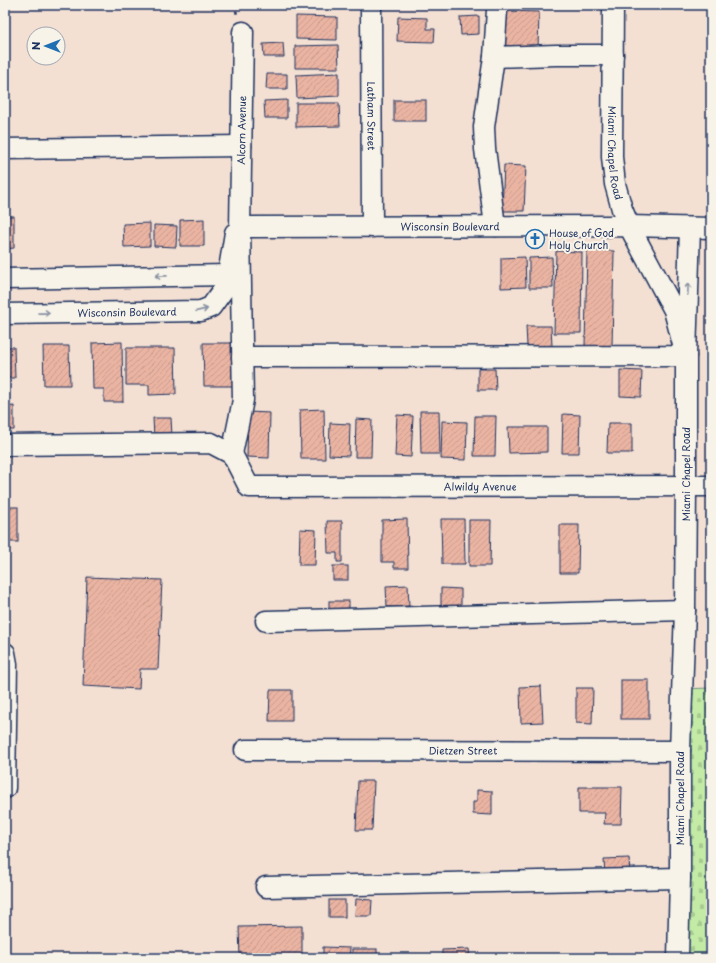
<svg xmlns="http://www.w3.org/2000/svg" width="716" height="963" viewBox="0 0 716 963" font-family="'Playpen Sans',sans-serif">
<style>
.cemetery{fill:url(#cemetery-stones);stroke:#6f8d82}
.building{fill:url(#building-hatch);stroke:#1b2f5e}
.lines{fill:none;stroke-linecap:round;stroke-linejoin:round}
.minor-casing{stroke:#1b2f5e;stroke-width:23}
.path{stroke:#1b2f5e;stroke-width:2.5;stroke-dasharray:3 3;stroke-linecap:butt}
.minor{stroke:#f7f3e8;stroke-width:20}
.oneway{stroke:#8991a3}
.labels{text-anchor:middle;stroke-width:4;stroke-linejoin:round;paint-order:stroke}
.street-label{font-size:10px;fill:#1b2f5e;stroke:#f7f3e8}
.poi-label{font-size:10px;fill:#1b2f5e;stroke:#f7f3e8;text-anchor:start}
</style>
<defs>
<pattern id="cemetery-stones" width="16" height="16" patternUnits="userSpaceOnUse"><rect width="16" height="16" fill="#c3eba6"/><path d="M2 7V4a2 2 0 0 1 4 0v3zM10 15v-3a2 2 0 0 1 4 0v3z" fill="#a7ca91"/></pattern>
<pattern id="building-hatch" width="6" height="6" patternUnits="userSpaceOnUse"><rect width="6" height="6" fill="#ebb4a2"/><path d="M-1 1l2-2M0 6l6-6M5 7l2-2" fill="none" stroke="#c99b8e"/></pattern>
</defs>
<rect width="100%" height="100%" fill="#f3e0d3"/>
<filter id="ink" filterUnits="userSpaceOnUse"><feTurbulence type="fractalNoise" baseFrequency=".025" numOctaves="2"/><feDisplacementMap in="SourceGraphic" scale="8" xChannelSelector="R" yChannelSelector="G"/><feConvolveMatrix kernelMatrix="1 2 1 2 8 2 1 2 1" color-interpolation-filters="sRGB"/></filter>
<g filter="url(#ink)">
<path class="cemetery" d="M711,688V958H678L682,689Z"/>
<g class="building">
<path d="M504,11L539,12L538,49H503Z"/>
<path d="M296,16L337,17V40L296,39Z"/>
<path d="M479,16V34L461,35L460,17Z"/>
<path d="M398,17L427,18V29H435L434,42L397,41Z"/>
<path d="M283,43L284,57H264L263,44Z"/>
<path d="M338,45L339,68H295V46Z"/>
<path d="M339,73V96L297,98L296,75Z"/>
<path d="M267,74H287V89H266Z"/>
<path d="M287,100V118H265L264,101Z"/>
<rect x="394" y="100" width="32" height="21"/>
<path d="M296,103H339L340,126L296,127Z"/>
<path d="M504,165L526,166L524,211H502Z"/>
<path d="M5,216H14V248L5,249Z"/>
<path d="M204,219V246H180V220Z"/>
<path d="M150,223V246L124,247L123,224Z"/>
<path d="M154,225L177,226L176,247L154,246Z"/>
<path d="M587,250L614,251L612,347L585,346Z"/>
<path d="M556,251L582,252L581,333H554Z"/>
<path d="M525,257L526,287L501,288V258Z"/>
<path d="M552,257L553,288H529V258Z"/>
<path d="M526,326H551L552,346H527Z"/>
<path d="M122,342L123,402H104V389H93L92,343Z"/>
<path d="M203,343H235V386H204Z"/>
<path d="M43,346H69L70,385H44Z"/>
<path d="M5,347H14L15,378H5Z"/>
<path d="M126,348H175L176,394L149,395V385H126Z"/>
<path d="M478,369H495L496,390H478Z"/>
<path d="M620,370L642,371L641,397L620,396Z"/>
<path d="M14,406V430H5V407Z"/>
<path d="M324,409L325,459H301L300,410Z"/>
<path d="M420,411H439L440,454H421Z"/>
<path d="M248,412L270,413L269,458L247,457Z"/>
<path d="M563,414L580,415L579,453H562Z"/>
<path d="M397,415L413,416L411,457L395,456Z"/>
<path d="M475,416H496L495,456H474Z"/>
<path d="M153,418H171L172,436L154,437Z"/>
<path d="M356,419L372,420L371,457H355Z"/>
<path d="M442,421L467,422L466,460L441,459Z"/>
<path d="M330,423L350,424L349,456L329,455Z"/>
<path d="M608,423H632V453H607Z"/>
<path d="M508,427H547V452L509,453Z"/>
<rect x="5" y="507" width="13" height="35"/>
<rect x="707" y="512" width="4" height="25"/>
<path d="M407,519L408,568H394V562H382V520Z"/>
<path d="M441,519H464L465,564H442Z"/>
<path d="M469,520H491L490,566H469Z"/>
<path d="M327,521H342V562H337V553H328Z"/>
<path d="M560,525H579L578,573H560Z"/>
<path d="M300,529L316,530L315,565H299Z"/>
<rect x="333" y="566" width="15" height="14"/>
<path d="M87,577L162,580L158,669H140L139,689L83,686Z"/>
<path d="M408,585L409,606L387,607L386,586Z"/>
<path d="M441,588L461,589V610H441Z"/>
<rect x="329" y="601" width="20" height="13"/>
<rect x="621" y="680" width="28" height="39"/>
<path d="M541,686L543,722L521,723L520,687Z"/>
<path d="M576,688H593L592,724L576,723Z"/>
<path d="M270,690H292V721H269Z"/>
<path d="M358,781H374L372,830H356Z"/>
<path d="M579,787H622L621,824H604L605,813H579Z"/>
<path d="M477,790L492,791V815L473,814V802H477Z"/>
<path d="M629,858L630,876L605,877L604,859Z"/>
<path d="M356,899L372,900L371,916H355Z"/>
<rect x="329" y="900" width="16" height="17"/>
<path d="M302,926V958H240L239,927Z"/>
<path d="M323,947L350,948L349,958H323Z"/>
<rect x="352" y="949" width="25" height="9"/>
<path d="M469,949L470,958H442V950Z"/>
<path d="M601,954L618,955V958H601Z"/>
</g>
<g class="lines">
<defs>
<g id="minor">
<path id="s1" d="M371,5L372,227"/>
<path d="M499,5L497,10L494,57L556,55H613"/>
<path id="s2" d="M613,5L612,157L615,184L622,209L629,226L674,310L686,356V487L685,610L680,751V878L678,958"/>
<path d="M494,57L484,127L485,149L495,226"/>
<path d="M5,149L241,146"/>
<path d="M5,279L228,275"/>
<path id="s3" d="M5,314L201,311L211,307L224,289L228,275L235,233L244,227L629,226L711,228"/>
<path d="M242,357L686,356L690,228"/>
<path id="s4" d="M5,445L211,443L232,454L249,487L711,486"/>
<path id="s5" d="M232,454L243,400L240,229L243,32"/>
<path d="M266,621L685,610"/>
<path d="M5,653L7,664L5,788"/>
<path id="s6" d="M245,750L680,751"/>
<path d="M266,887L680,878"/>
</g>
</defs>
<use href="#minor" class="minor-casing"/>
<path class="path" d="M234,5L237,14"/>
<use href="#minor" class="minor"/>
</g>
<defs><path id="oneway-shaft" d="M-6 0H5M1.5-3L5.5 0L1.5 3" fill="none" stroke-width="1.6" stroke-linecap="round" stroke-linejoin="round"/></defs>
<g class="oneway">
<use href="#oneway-shaft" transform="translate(161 276) rotate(179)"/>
<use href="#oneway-shaft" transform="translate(688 289) rotate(-88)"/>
<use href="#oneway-shaft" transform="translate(202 310) rotate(-13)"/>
<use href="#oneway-shaft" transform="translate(44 313) rotate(-1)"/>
</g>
</g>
<defs>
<symbol id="church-ring" viewBox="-11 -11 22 22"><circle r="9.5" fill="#f7f3e8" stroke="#1f6fb2" stroke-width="1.5"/><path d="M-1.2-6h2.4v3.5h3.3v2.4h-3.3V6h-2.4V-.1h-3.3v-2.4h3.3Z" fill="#1f6fb2"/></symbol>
</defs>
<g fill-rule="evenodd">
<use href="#church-ring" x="524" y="228" width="22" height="22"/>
</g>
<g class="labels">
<g class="street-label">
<text dy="4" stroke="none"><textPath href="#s1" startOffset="111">Latham Street</textPath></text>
<text dy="4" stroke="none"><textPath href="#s5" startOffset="325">Alcorn Avenue</textPath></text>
<text dy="4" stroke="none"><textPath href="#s2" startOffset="148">Miami Chapel Road</textPath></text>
<text dy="4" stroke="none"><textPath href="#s3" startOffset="503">Wisconsin Boulevard</textPath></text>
<text dy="4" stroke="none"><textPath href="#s3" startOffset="122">Wisconsin Boulevard</textPath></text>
<text transform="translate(686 474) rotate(-90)" y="4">Miami Chapel Road</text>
<text dy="4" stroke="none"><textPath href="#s4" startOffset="498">Alwildy Avenue</textPath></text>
<text dy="4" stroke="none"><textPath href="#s6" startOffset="218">Dietzen Street</textPath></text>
<text transform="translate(680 798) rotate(-90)" y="4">Miami Chapel Road</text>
</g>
<g class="poi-label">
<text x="549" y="237">House of God<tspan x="549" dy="12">Holy Church</tspan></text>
</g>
</g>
<rect width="716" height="963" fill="none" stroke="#f7f3e8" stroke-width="20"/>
<rect x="10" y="10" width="696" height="943" fill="none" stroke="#1b2f5e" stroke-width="1.5" filter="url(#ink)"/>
<g transform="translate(46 46) rotate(270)"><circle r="19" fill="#f7f3e8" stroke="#9fa5b1"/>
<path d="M0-3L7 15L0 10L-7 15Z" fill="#1f6fb2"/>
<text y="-6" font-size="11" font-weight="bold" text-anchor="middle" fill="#1b2f5e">N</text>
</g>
</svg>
